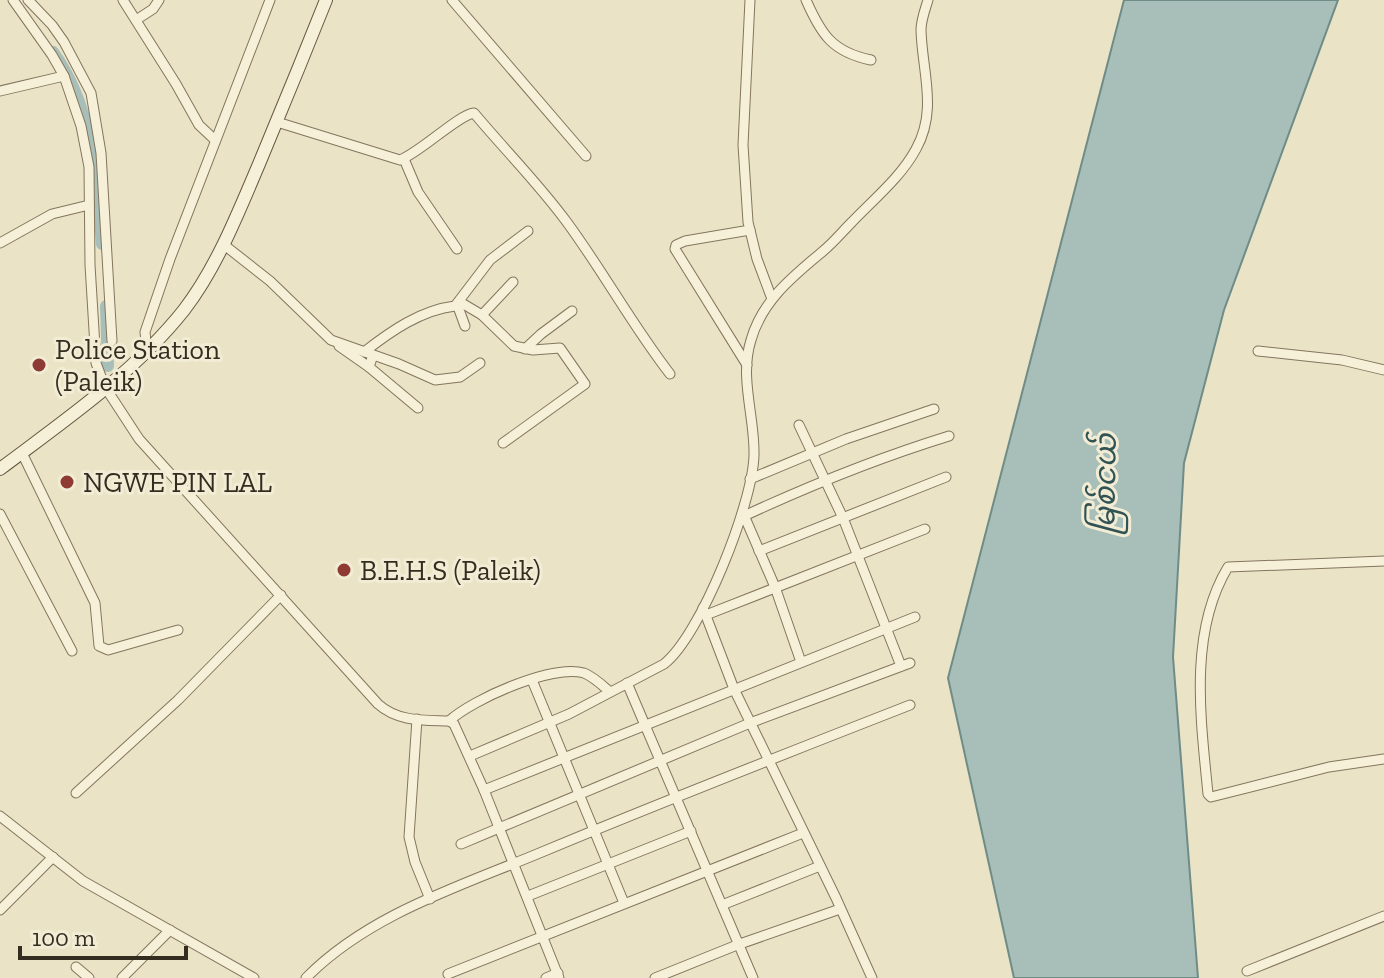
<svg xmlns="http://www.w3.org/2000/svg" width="1384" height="978" viewBox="0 0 1384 978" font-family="'Zilla Slab','Noto Sans Myanmar',serif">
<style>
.water{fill:#a7beb9;stroke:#6f8c87;stroke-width:2}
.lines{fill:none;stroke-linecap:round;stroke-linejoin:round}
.canal{stroke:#a7beb9;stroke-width:12}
.street-casing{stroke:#84755e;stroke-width:11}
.secondary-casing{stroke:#665741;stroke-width:14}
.street{stroke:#f6f0d9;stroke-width:9}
.secondary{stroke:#f6f0d9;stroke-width:12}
.poi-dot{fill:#8d3b33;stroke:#f2ecd5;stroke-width:3}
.labels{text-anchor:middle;stroke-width:6;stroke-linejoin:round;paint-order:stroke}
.poi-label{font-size:28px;fill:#352c20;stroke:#f2ecd5;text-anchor:start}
.water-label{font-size:30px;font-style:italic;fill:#315354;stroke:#f2ecd5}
</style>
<rect width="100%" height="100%" fill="#eae3c6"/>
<path class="water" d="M1124,0H1338L1224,310L1184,463L1173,657L1198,978H1014L948,678Z"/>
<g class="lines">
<g class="canal">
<path d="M53,52C93,107 97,178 102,244"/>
<path d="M106,306L108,366"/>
</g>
<defs>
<g id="street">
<path d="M13,0L52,55L64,76L81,126L89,167L90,265L96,363L105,387L139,439L378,704C398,722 424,720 449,721L454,724L484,790L559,978"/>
<path d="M28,0L52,25L64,42L91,93L101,153L112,341"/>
<path d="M123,0L176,84L199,125L215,140"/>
<path d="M452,0L586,156"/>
<path d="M750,0L743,145L748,222L757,259L772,299"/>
<path d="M806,0C821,34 832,52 871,60"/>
<path d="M136,20L153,9L159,0"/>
<path d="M0,91L64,76"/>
<path d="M277,122L400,160C421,152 458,115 474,113C504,149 538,183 566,221C603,271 632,325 670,374"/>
<path d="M404,159L418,192L457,249"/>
<path d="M0,243L52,214L89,205"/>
<path d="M223,244L270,281L331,340L399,364L435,380L460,377L480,363"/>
<path d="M460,302L482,315L514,346L533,350L560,348L585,384L503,443"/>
<path d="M457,304L465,326"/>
<path d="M482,315L513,282"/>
<path d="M339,346L369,367"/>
<path d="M525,349L541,334L572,311"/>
<path d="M147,351L145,332L170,259L270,0"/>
<path d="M1258,351L1342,360L1384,370"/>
<path d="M364,352C391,331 421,310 455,306L490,260L528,231"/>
<path d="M373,355L369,367L418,408"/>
<path d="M747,365L675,249L676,245L685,241L750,230"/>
<path d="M799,425L843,518L901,666"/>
<path d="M22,453L95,603L99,646L108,650L178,630"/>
<path d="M750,479L846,439L934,409"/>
<path d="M743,513L775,587L801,662"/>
<path d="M0,514L72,651"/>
<path d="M744,516C811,485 878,458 949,436"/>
<path d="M759,551L946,477"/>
<path d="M1384,561L1228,567C1188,633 1201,721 1208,794L1211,797L1329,767L1384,759"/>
<path d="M703,608L734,689L836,898L872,978"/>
<path d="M706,615L925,529"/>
<path d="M532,680L624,903"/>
<path d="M627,683L753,978"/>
<path d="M417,719L409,837L415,862L430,899"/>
<path d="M449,721C473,699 552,664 584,673C594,677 602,685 610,692"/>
<path d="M470,756L569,714L664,664C701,635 753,503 754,455C755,417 739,378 751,340C762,301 792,277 822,252C833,243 842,232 852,222C874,199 901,177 916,149C938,110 922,71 921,30C921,20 925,10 928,0"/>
<path d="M484,790L915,617"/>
<path d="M76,793L178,700L281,595"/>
<path d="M0,816L83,881L254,978"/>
<path d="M461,844L750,723L910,663"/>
<path d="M528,896L691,831"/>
<path d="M722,905L820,866"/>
<path d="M0,910L53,857"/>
<path d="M76,967L89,978"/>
<path d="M1247,971L1384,916"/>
<path d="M448,974L803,833"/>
<path d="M122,978L170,930"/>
<path d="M306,978C369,914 461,886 542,852C664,801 787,753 910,705"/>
<path d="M546,978L558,973"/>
<path d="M655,978L737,945L840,909"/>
</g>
<path id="secondary" d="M0,469C64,421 134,373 184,310C217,267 238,213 259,164C282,109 304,55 326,0"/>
</defs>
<use href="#street" class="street-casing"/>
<use href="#secondary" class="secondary-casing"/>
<use href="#street" class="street"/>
<use href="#secondary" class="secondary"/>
</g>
<g class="poi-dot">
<circle cx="39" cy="365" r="8"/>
<circle cx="67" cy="482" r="8"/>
<circle cx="344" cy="570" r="8"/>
</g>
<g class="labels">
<g class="poi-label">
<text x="55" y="359">Police Station<tspan x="55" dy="32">(Paleik)</tspan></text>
<text x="83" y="492">NGWE PIN LAL</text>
<text x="360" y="580">B.E.H.S (Paleik)</text>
</g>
<g class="water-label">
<text transform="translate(1105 484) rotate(-89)" y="10">မြစ်ငယ်</text>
</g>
</g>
<path d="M20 946v12h166v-12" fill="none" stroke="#352c20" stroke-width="4"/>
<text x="32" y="946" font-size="24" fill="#352c20" stroke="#f2ecd5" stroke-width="6" paint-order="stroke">100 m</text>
</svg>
